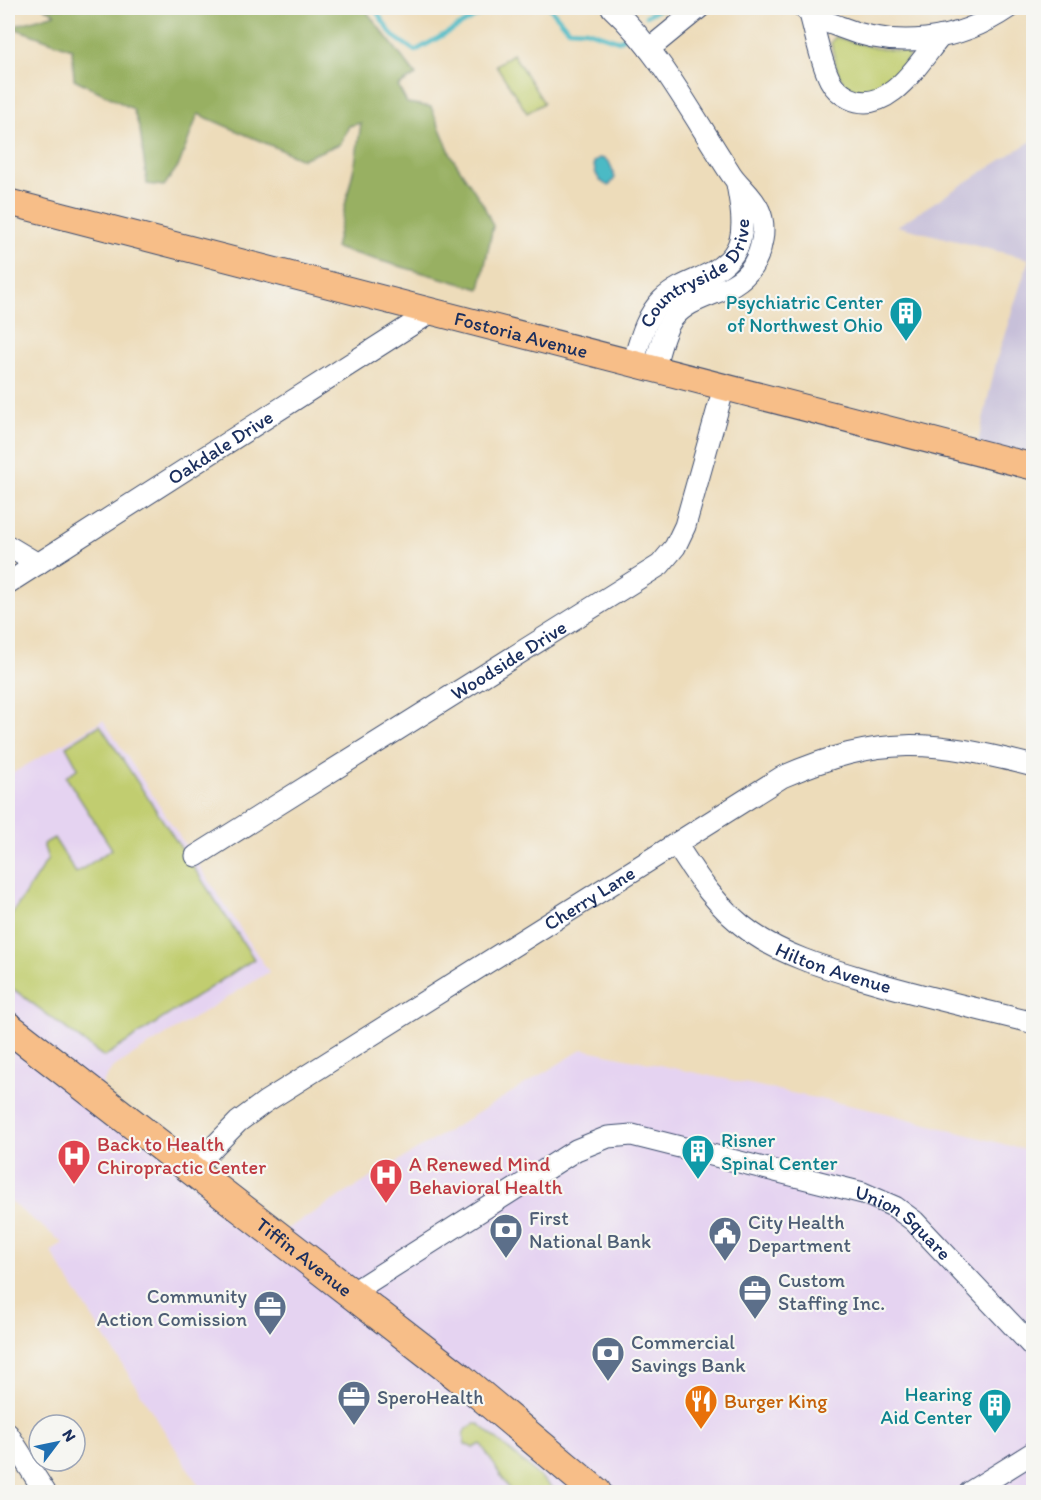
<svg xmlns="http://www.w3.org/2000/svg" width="1041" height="1500" viewBox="0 0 1041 1500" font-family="Itim,sans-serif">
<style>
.built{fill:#e5d3f1}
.industrial{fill:#c7c0d9}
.green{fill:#c1cd6f;stroke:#6e7e66;stroke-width:1.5}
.forest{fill:#98b062;stroke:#5a7060;stroke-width:1.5}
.water{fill:#4cbac5;stroke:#347492;stroke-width:1.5}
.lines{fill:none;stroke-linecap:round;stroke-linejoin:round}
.stream{stroke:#4cbac5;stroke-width:4.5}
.minor-casing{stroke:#3a496c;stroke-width:23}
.major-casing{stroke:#3a496c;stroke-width:28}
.highway-casing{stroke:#3a496c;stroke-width:32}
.minor{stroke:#fff;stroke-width:21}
.major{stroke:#f7be88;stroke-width:26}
.highway{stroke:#f7be88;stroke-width:30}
.labels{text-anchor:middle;stroke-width:4.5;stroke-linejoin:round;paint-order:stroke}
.street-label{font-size:20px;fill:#1b2f5e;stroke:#f6f6f2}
.culture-label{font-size:20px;fill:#0d838f;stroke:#f6f6f2;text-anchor:end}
.health-label{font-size:20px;fill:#be3a42;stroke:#f6f6f2;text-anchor:start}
.service-label{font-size:20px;fill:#4e5e75;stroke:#f6f6f2;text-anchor:start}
.food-label{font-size:20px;fill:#c56008;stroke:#f6f6f2;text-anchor:start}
</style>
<rect width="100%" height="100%" fill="#f6f6f2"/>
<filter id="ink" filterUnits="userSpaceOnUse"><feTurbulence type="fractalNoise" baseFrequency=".0167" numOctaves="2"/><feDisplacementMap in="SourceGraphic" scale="12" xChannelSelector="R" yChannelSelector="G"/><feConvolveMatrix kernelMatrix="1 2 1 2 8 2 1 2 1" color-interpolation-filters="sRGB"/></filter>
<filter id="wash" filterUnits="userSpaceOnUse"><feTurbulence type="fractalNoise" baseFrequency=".008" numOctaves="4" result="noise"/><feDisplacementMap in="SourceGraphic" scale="24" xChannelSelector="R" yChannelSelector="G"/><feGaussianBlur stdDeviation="1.35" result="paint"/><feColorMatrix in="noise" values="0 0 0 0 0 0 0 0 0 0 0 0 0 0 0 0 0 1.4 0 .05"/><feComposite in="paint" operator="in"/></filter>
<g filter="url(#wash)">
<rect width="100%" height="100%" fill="#eddcba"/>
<path class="built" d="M103,720L269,972L112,1068L95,1096L275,1236L583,1049L886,1113L1033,1152V1492H203L51,1252L63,1243L8,1200V776Z"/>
<path class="industrial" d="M1033,140V467L976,452L997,358L1029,259L897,226Z"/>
<g class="green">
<path d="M835,37L875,48L907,52L909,57L896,75L875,94C837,90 838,75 831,43Z"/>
<path d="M513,54L544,103L527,113L496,65Z"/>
<path d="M100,725L254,959L104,1057L8,985V920L48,859L43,844L54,838L76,873L112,849L66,777L78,768L66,746Z"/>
<path d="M475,1424H479L556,1491L555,1492H511L481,1444L473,1448L465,1444C461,1432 464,1429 475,1424Z"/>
</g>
<path class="forest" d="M45,8H364L416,75L398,86L407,103L431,107L452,157L483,204L493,226L480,289L335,248L355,163L361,123L349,126L340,144L302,159L198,114L179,165L164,186L147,184L140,130L133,109L74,79L72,49L11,27L55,14Z"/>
<path class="water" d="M599,158C612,159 611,168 615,178L609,186C599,182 594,173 594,162Z"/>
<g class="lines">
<g class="stream">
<path d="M374,8L393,36L415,51L491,8"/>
<path d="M550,8L568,29L586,30L619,41L626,35"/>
<path d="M646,16L661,8"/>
</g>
</g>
</g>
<g filter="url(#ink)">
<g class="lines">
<defs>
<g id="minor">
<path d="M612,8C661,53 694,118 731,174C739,186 753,196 759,210C767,227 762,251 752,267C733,296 694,292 673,318C663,330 659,354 654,368"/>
<path d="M804,8C814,18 827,22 840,27C896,50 958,42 1008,8"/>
<path d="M810,14C816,35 820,60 830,80C834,88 841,94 849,98C888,117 919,62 940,37"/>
<path d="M649,49L699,8"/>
<path id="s1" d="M633,363C640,341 645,317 662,300C673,289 688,283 702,277C749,257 745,228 737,184"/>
<path d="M8,546L38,564"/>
<path id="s2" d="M8,583L433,311"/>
<path id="s3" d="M676,844C697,877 719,910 752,933C784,955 820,966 857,977C915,995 975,1008 1034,1023"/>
<path id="s4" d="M196,856L660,565L675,547L685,526L724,387"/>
<path id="s5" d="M191,1170L238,1122L265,1102L782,777C881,734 932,740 1034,766"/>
<path id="s6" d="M350,1294L576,1150L608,1137L632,1135L863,1193L895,1207L914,1221L1034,1348"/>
<path d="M8,1434L45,1492"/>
<path d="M970,1492L1034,1452"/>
</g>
<g id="major">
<path id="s7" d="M8,202L1034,467"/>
</g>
<g id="highway">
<path id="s8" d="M8,1027L459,1377L596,1492"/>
</g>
</defs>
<use href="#minor" class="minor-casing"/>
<use href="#major" class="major-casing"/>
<use href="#highway" class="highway-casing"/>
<use href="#minor" class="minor"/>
<use href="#major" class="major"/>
<use href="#highway" class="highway"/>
</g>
</g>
<defs>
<symbol id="building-pin" viewBox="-11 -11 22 30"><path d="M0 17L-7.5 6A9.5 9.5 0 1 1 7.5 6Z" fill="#0f9aa8" stroke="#f6f6f2"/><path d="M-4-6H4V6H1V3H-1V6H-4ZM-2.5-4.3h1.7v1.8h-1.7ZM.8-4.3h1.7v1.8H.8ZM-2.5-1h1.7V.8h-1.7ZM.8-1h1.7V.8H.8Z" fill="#fff"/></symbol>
<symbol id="hospital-pin" viewBox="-11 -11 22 30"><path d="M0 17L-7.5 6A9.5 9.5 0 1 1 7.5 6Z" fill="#e0444e" stroke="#f6f6f2"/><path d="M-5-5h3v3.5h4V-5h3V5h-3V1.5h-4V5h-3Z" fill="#fff"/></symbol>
<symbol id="bank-pin" viewBox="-11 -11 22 30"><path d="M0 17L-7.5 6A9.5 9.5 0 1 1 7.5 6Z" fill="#5c6f8a" stroke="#f6f6f2"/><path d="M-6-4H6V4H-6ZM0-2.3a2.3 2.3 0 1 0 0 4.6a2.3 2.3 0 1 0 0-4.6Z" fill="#fff"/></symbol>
<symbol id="civic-pin" viewBox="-11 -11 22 30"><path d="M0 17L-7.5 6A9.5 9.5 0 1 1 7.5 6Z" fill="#5c6f8a" stroke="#f6f6f2"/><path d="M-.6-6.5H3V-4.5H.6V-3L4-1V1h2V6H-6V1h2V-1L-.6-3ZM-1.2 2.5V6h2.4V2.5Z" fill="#fff"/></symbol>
<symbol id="office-pin" viewBox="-11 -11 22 30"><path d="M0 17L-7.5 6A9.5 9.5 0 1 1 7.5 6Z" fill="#5c6f8a" stroke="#f6f6f2"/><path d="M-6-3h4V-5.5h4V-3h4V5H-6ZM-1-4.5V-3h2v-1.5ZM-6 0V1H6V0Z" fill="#fff"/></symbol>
<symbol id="restaurant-pin" viewBox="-11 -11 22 30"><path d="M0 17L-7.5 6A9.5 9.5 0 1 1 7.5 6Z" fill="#e8710a" stroke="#f6f6f2"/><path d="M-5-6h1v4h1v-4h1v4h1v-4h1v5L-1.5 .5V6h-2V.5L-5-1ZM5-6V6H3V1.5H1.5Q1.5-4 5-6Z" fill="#fff"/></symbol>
</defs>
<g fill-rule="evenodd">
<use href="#building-pin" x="887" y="294" width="38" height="52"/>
<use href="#building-pin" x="679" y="1132" width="38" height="52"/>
<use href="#hospital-pin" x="55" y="1137" width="38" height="52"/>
<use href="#hospital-pin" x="367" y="1156" width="38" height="52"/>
<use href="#bank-pin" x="487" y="1211" width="38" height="52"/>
<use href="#civic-pin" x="706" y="1214" width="38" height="52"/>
<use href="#office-pin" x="736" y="1272" width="38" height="52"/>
<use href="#office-pin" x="251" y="1288" width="38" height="52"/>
<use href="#bank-pin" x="589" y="1334" width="38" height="52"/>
<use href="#office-pin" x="335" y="1378" width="38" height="52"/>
<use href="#restaurant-pin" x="682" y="1382" width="38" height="52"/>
<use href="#building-pin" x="976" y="1386" width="38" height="52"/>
</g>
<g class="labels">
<g class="street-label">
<text dy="7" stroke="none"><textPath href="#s1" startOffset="116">Countryside Drive</textPath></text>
<text dy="7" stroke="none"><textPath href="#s7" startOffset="530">Fostoria Avenue</textPath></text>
<text dy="7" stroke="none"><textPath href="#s2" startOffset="252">Oakdale Drive</textPath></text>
<text dy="7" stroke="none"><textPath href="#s4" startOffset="369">Woodside Drive</textPath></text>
<text dy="7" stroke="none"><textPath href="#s5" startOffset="484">Cherry Lane</textPath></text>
<text dy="7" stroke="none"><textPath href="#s3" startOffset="207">Hilton Avenue</textPath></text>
<text dy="7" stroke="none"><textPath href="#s6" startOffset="615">Union Square</textPath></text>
<text dy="7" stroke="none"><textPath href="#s8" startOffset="375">Tiffin Avenue</textPath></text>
</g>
<g class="culture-label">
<text x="883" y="309">Psychiatric Center<tspan x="883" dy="23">of Northwest Ohio</tspan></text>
<text x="721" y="1147" text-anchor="start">Risner<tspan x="721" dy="23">Spinal Center</tspan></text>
<text x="972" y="1401">Hearing<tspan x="972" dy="23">Aid Center</tspan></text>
</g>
<g class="health-label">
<text x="97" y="1151">Back to Health<tspan x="97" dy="23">Chiropractic Center</tspan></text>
<text x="409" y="1171">A Renewed Mind<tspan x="409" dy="23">Behavioral Health</tspan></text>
</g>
<g class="service-label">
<text x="529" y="1225">First<tspan x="529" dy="23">National Bank</tspan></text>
<text x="748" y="1229">City Health<tspan x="748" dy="23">Department</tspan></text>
<text x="778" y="1287">Custom<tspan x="778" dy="23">Staffing Inc.</tspan></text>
<text x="247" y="1303" text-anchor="end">Community<tspan x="247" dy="23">Action Comission</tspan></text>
<text x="631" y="1349">Commercial<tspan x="631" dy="23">Savings Bank</tspan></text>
<text x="377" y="1404">SperoHealth</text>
</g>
<g class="food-label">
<text x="724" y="1408">Burger King</text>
</g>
</g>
<rect width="1041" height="1500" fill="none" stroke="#f6f6f2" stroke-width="30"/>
<g transform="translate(57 1443) rotate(58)"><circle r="28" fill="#f6f6f2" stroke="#9ea6b7" stroke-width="1.5"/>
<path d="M0-4.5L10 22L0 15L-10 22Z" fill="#1f6fb2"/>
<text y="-9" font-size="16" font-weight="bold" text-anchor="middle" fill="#1b2f5e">N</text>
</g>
</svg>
